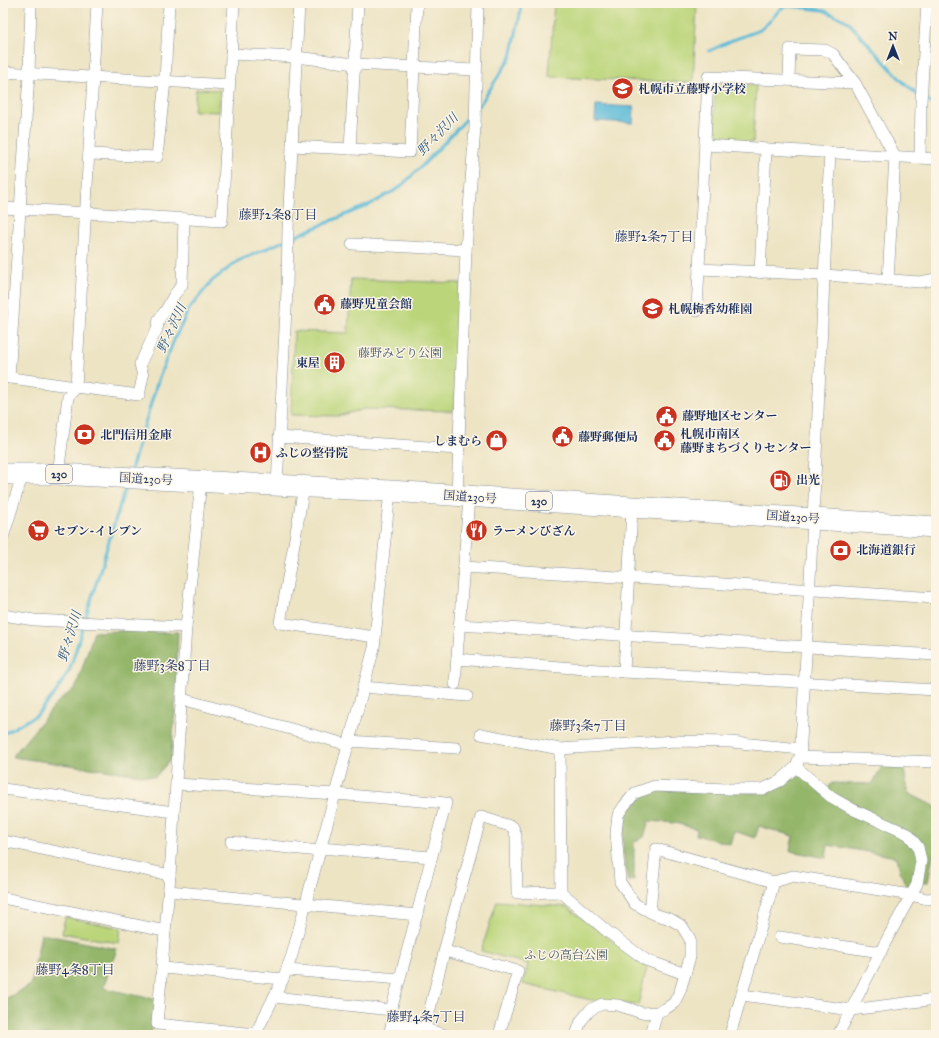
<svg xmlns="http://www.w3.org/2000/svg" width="939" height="1038" viewBox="0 0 939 1038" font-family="'IM FELL Great Primer','Noto Serif JP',serif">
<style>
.green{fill:#bbd57a;stroke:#6b826c}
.forest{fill:#94b66a;stroke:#587264}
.water{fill:#5abad8;stroke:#3a749b}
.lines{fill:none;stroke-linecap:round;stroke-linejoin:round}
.stream{stroke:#5abad8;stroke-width:3}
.street-casing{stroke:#848a91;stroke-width:12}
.highway-casing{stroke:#848a91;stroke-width:22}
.street{stroke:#fff;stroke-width:11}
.highway{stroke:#fff;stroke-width:21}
.labels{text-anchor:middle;stroke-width:3;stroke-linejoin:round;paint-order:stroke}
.shield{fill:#fcf5e5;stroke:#5e6a86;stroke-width:1}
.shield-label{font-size:11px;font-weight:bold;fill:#1b2f5e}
.poi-label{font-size:12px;font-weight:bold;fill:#1b2f5e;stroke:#fcf5e5;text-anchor:start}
.park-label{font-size:12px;fill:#435865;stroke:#fcf5e5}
.street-label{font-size:12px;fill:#1b2f5e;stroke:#fcf5e5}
.water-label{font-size:13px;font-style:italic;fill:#2e5983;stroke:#fcf5e5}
.neighbourhood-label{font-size:13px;fill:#1b2f5e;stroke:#fcf5e5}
</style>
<rect width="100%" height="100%" fill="#fcf5e5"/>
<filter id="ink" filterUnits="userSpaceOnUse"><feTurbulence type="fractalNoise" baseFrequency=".025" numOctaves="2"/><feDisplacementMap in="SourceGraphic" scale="8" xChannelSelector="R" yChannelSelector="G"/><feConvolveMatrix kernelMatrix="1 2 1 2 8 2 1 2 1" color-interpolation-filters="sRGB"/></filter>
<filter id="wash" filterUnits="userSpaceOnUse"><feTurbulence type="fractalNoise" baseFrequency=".012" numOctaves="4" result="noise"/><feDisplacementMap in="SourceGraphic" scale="16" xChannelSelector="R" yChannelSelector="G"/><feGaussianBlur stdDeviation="0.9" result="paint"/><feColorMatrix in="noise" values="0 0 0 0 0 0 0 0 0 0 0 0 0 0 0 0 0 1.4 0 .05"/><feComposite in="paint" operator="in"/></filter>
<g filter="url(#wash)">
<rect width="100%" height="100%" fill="#ede4c4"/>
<g class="green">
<path d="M554,3H697L693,83L549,77Z"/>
<path d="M718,84L756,85L753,142L716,140L713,137L715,87Z"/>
<path d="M196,89L220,90L219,112L194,111Z"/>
<path d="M351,279L461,283L455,411L364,409L338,416L291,415L294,331L348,333Z"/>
<path d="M497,901L567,907L647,967L638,1005L591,1000L523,984L528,964L481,951Z"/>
<path d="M65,917L121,928L119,943L62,933Z"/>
</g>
<g class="forest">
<path d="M140,630L157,633L178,632L175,710L171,759L155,777L12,757L57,703L76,687L94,632Z"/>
<path d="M884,763L903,764L908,793L936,807V855H933L928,882L906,886L900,871L897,857L828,845L826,858L790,851L793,836L759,826L755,838L734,831L730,844L696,835L697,829L675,823L649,821L644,837L634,842V880L628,881L623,853V823L629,810L640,796L655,790L768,793L798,772L823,795L832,783L872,784Z"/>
<path d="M41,934L117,949L103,988L157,1000L151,1035H99L79,1033L78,1035H3V1000L31,985Z"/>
</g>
<path class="water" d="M596,105L634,107L633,123L595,121Z"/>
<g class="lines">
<g class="stream">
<path d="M709,51L733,40L760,30L769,22L780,9L788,6L823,10L847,21L902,81L918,95"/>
<path d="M923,98L936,106"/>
<path d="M479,106L511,57L520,15L521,3"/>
<path d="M291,238L371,204L399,188L425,163L472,113"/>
<path d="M131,470L159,377L175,338L189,309L212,281L238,261L286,240"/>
<path d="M3,734L37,715L56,692L70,669L126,485"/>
</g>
</g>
</g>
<g filter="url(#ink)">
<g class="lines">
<defs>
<g id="street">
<path d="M231,54L296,57L355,64L475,70"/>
<path d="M3,72L229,85"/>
<path d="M789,80L790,49L825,50L833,54L855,83L895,156L888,280"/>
<path d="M705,145L936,159"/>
<path d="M292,146L410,152L417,3"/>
<path d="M350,149L358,3"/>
<path d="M89,154L157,157L165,81L169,3"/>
<path d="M920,158L921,102L927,3"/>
<path d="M3,208L222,221L234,3"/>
<path d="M352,244L466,250"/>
<path d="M699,269L824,275L920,282L936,279"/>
<path d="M760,273L766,149"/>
<path d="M697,311L708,77L855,83"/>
<path d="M4,377L76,387L139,395L143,376L140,364L157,329L159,319L166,310L174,295L182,285L184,219"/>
<path d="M9,378L29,74L31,3"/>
<path d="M279,437L458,449"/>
<path d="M58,474L68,397L76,387L97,3"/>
<path d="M201,482L186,627L170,875L157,1024L256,1034"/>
<path d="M277,485L287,290L288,229L299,3"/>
<path d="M304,487L280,623L375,637"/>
<path d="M457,496L466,250L475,127L478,3"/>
<path d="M3,537L23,473"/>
<path d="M464,567L936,598"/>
<path d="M3,615L34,620L186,627"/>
<path d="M459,625L936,655"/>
<path d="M457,659L624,672L936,690"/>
<path d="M624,672L632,507"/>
<path d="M455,684L469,497"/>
<path d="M363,687L467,696"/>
<path d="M182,699L349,745"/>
<path d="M481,734L560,749L675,741L730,742L801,749"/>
<path d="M349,741L456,748"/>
<path d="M560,749L561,892"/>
<path d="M800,757L936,762"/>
<path d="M796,767L831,797L854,810L908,834L918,847L921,861L917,884L885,943L838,1035"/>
<path d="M177,784L335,794L446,803C427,872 411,941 391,1010L274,997"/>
<path d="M3,789L174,812"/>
<path d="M3,841L170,875"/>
<path d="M231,842L319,851"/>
<path d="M320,848L431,857"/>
<path d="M169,891L417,915"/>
<path d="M3,898L165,931"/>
<path d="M650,912L656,849L774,882L793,876L911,895L927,899L936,898"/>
<path d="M780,937L881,952"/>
<path d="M445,951L518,971L499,1035"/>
<path d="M163,968L283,979"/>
<path d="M287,970L400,979"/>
<path d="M742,995L851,1010L936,999"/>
<path d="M425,1029L452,920L481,817L513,827L516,836L517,893L561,892L608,932L646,960L685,974"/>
<path d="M255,1035L283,979L292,955L374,648L390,491"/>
<path d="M389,1035L392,1023L425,1029L446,1035"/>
<path d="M576,1035L581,1021L590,1010L602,1004L618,1005L642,1013L657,1012L665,1009L674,1003L680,991L690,957V939L682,926L670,919L654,914L635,904L620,882L616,833L618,815L624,806L635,793L655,786L728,789H763L780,781L796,767L800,757C813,555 820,354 830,152"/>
<path d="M651,1035L657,1012"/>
<path d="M730,1035L774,882"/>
</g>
<path id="highway" d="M3,474H58L390,491L936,527"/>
</defs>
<use href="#street" class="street-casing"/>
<use href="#highway" class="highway-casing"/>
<use href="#street" class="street"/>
<use href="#highway" class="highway"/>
</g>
</g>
<defs>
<symbol id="school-disc" viewBox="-11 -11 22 22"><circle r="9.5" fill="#c8321e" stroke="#fcf5e5"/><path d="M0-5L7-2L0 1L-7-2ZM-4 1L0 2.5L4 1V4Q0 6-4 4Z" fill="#fff"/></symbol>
<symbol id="civic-disc" viewBox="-11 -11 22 22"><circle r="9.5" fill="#c8321e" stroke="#fcf5e5"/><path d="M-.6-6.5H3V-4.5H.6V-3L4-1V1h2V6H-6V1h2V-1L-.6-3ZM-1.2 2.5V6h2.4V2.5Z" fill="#fff"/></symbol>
<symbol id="building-disc" viewBox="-11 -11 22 22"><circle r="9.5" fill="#c8321e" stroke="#fcf5e5"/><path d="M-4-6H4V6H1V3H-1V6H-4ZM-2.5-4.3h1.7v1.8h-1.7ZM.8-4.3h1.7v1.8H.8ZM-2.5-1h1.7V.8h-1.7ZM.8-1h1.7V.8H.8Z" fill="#fff"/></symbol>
<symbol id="bank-disc" viewBox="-11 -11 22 22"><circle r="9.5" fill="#c8321e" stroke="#fcf5e5"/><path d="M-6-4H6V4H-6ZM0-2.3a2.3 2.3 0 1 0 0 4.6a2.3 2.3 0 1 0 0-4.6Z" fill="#fff"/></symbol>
<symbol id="shop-disc" viewBox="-11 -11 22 22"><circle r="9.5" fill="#c8321e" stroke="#fcf5e5"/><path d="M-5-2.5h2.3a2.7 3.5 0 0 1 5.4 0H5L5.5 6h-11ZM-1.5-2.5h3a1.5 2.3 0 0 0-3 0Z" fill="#fff"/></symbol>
<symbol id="hospital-disc" viewBox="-11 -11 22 22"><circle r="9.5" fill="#c8321e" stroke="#fcf5e5"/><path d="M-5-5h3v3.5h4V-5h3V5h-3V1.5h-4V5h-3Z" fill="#fff"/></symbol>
<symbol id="fuel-disc" viewBox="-11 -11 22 22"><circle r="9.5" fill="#c8321e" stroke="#fcf5e5"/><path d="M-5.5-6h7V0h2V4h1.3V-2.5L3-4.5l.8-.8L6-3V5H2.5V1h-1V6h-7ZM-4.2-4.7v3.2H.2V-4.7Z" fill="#fff"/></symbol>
<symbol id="supermarket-disc" viewBox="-11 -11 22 22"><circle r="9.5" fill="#c8321e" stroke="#fcf5e5"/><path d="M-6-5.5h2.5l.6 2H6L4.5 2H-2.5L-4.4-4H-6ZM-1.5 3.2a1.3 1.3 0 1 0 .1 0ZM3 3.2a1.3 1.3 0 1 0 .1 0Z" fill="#fff"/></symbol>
<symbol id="restaurant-disc" viewBox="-11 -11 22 22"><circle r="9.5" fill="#c8321e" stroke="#fcf5e5"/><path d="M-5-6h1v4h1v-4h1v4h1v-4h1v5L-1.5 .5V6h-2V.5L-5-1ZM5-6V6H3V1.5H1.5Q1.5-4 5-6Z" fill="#fff"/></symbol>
</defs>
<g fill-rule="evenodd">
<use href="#school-disc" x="610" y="76" width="25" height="25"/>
<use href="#civic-disc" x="312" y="292" width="25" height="25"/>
<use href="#school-disc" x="640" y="296" width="25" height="25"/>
<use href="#building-disc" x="322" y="350" width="25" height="25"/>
<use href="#civic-disc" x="654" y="404" width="25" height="25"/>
<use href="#bank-disc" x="72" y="422" width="25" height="25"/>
<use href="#civic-disc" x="550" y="424" width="25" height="25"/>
<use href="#shop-disc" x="484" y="428" width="25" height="25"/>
<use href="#civic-disc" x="652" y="428" width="25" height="25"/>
<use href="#hospital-disc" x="248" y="440" width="25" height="25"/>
<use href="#fuel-disc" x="768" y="468" width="25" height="25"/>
<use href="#supermarket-disc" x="26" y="518" width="25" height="25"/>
<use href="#restaurant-disc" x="464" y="518" width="25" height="25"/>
<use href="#bank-disc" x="828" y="538" width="25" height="25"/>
</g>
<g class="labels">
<g class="shield">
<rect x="46" y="465" width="26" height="18" rx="3"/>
<rect x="526" y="492" width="26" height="18" rx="3"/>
</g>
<g class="shield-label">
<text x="59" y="478">230</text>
<text x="539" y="505">230</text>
</g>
<g class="poi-label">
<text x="638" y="93">札幌市立藤野小学校</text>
<text x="340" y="308">藤野児童会館</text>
<text x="668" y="313">札幌梅香幼稚園</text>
<text x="320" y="367" text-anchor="end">東屋</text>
<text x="682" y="420">藤野地区センター</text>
<text x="680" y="438">札幌市南区<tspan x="680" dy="14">藤野まちづくりセンター</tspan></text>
<text x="100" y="439">北門信用金庫</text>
<text x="578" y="441">藤野郵便局</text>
<text x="482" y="445" text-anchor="end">しまむら</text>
<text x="276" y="457">ふじの整骨院</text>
<text x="796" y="484">出光</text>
<text x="54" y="535">セブン-イレブン</text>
<text x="492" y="535">ラーメンびざん</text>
<text x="856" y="554">北海道銀行</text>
</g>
<g class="park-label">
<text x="400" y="357">藤野みどり公園</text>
<text x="566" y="959">ふじの高台公園</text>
</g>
<g class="street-label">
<text transform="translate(146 479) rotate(3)" y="4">国道230号</text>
<text transform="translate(470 497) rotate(4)" y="4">国道230号</text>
<text transform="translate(793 517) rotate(4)" y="4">国道230号</text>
</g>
<g class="water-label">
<text transform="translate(437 134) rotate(-46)" y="5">野々沢川</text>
<text transform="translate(171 328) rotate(-65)" y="5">野々沢川</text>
<text transform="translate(69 636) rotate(-73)" y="5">野々沢川</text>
</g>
<g class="neighbourhood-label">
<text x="278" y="219">藤野2条8丁目</text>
<text x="654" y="241">藤野2条7丁目</text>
<text x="172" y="670">藤野3条8丁目</text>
<text x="588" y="730">藤野3条7丁目</text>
<text x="75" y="974">藤野4条8丁目</text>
<text x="426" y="1021">藤野4条7丁目</text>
</g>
</g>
<rect width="939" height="1038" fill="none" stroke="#fcf5e5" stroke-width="16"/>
<g transform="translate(893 46)" stroke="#fcf5e5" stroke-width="3" paint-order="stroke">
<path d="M0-3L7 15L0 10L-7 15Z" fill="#1b2f5e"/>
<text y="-6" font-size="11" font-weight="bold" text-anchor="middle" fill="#1b2f5e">N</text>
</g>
</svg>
